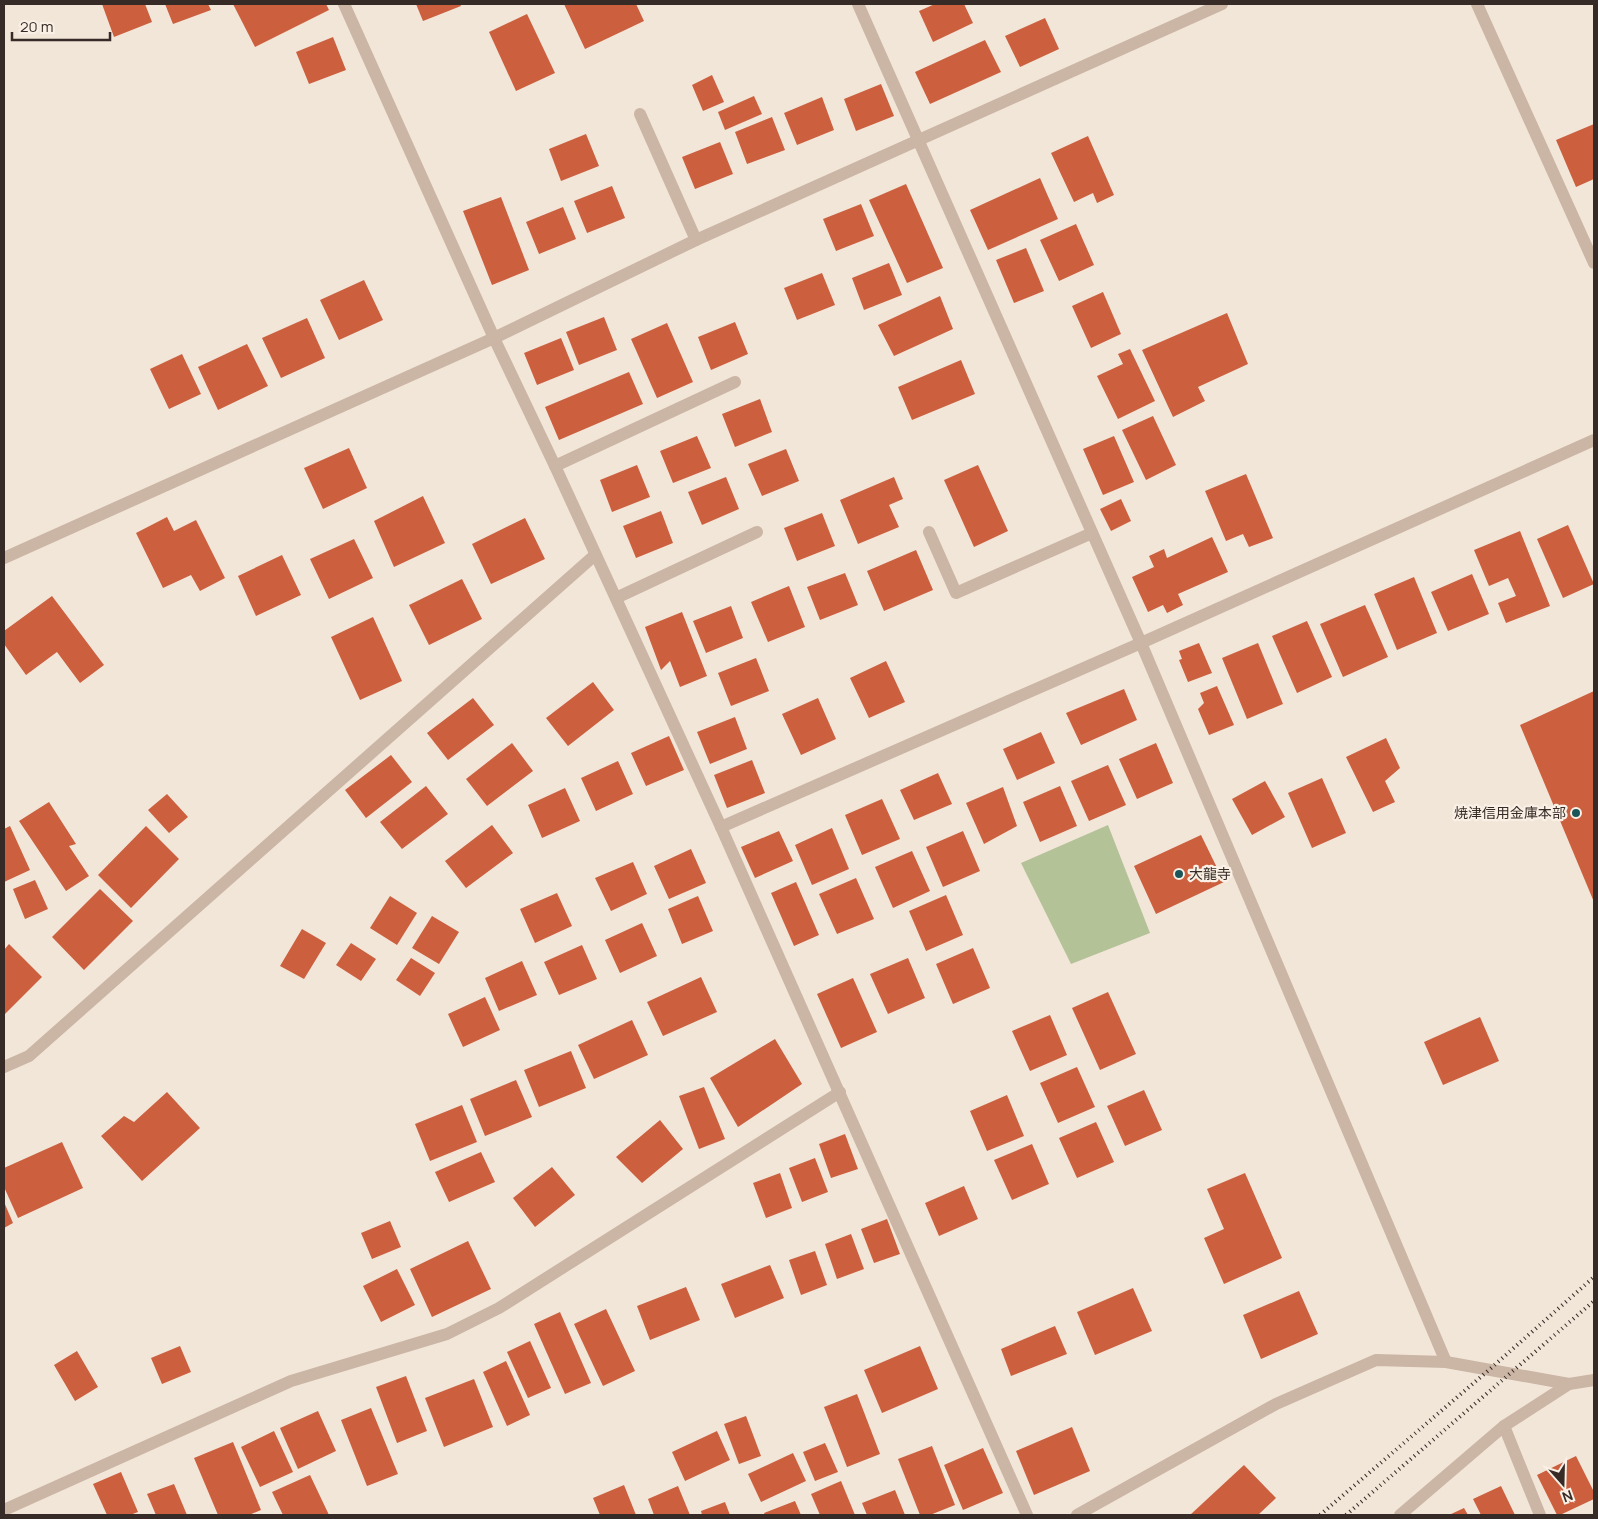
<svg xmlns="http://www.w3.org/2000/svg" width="1598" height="1519" viewBox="0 0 1598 1519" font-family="Manrope,'Noto Sans JP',sans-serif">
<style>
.green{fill:#b4c298}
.building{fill:#cb5f3e}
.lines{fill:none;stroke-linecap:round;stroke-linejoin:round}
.street{stroke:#cbb5a4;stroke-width:12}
.rail{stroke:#362b26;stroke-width:4;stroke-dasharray:1 4;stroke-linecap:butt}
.poi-dot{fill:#1a5659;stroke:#faf0e5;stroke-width:2}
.labels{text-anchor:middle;stroke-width:4.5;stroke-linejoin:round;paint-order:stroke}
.poi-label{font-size:14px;fill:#362b26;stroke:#faf0e5;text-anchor:end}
</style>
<rect width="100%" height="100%" fill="#f2e6d9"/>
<path class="green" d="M1108,825L1150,933L1071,964L1021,863Z"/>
<g class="building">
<path d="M102,4H145L152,22L114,37Z"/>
<path d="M165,4H208L211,10L173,24Z"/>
<path d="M233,4H326L329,10L255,47Z"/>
<path d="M416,4H460L461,6L423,21Z"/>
<path d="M564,4H636L644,21L585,49Z"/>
<path d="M935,4H964L973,23L933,42L919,11Z"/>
<path d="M527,14L555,73L516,91L489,32Z"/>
<path d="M1045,18L1059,49L1020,67L1005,36Z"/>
<path d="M333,37L346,70L309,84L296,52Z"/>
<path d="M985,40L1001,72L930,104L915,72Z"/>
<path d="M712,75L724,102L703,111L692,85Z"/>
<path d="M881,84L894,116L856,131L844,99Z"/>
<path d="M754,96L762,114L725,130L718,112Z"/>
<path d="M822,97L834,130L797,145L784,113Z"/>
<path d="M772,117L785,150L747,164L735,132Z"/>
<path d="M1594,124V179L1576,187L1556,140Z"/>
<path d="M586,134L599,166L561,181L549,149Z"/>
<path d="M1088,136L1114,195L1097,203L1093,193L1074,202L1051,153Z"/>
<path d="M720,142L733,174L695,189L682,157Z"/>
<path d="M1040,178L1058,219L988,250L970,210Z"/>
<path d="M906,184L943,268L907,283L869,200Z"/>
<path d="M612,186L625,218L587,233L574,201Z"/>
<path d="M501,197L529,270L492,285L463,211Z"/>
<path d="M861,204L874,236L836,251L823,219Z"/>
<path d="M563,207L576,239L539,254L526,222Z"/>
<path d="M1076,224L1094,265L1059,281L1040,240Z"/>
<path d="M1026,248L1044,291L1014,303L996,260Z"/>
<path d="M889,263L902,295L864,310L852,278Z"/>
<path d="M822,273L835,305L797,320L784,288Z"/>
<path d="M364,280L383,320L339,340L320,300Z"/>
<path d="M1103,292L1121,334L1091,348L1072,306Z"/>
<path d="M940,296L953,329L894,356L878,325Z"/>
<path d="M1227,313L1248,364L1198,387L1205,401L1173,417L1142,350Z"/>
<path d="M604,317L617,350L579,365L566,332Z"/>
<path d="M307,318L325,358L281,378L262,338Z"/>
<path d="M735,322L748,354L711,370L698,337Z"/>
<path d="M667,323L693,382L657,398L631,339Z"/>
<path d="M561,338L574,370L537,385L524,353Z"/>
<path d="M247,344L268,386L218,410L198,367Z"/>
<path d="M1130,349L1155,401L1118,419L1097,376L1123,364L1118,354Z"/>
<path d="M182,354L201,394L169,409L150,369Z"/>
<path d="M961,360L975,394L912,420L898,387Z"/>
<path d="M629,372L643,404L559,440L545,407Z"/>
<path d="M760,399L772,432L735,447L722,414Z"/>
<path d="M1153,416L1176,465L1146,480L1122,430Z"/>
<path d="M697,436L711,468L673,483L660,451Z"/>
<path d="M1114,436L1134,482L1103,495L1083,449Z"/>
<path d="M349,448L367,488L323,509L304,468Z"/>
<path d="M786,449L799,481L762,496L748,464Z"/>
<path d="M637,465L650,497L612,512L600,480Z"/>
<path d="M978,465L1008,531L974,547L944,480Z"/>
<path d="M1246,474L1273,538L1249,547L1243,534L1226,541L1205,491Z"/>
<path d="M726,477L739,509L702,525L688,492Z"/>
<path d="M894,477L903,499L889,505L899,527L858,544L840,500Z"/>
<path d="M423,496L445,543L394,567L374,521Z"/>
<path d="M1121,499L1131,521L1111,531L1100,509Z"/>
<path d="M661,511L673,543L636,558L623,526Z"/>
<path d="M822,513L835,546L797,561L784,528Z"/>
<path d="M167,517L174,531L196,520L225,578L200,591L191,575L163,588L136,533Z"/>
<path d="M525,518L545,559L491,584L472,544Z"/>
<path d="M1568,525L1594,584L1563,598L1537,539Z"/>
<path d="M1520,531L1550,606L1506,623L1498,603L1516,596L1508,578L1489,586L1474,550Z"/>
<path d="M1212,537L1228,572L1178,594L1183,605L1167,613L1163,605L1148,612L1132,577L1154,567L1149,556L1164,549L1167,558Z"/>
<path d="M354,539L373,578L329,599L310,559Z"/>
<path d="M916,550L933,590L884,611L867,571Z"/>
<path d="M282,555L301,595L256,616L238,576Z"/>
<path d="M845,573L858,605L820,620L807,587Z"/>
<path d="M1472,574L1489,614L1448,631L1431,592Z"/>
<path d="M1414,577L1437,633L1397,650L1374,594Z"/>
<path d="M462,579L482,619L429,645L409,605Z"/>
<path d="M789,586L805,627L768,642L751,602Z"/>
<path d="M52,596L104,665L80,683L57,652L26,675L4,644V631Z"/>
<path d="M1365,605L1388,657L1343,677L1320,624Z"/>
<path d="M731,606L743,638L706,653L693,621Z"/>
<path d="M682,612L707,676L680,687L670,661L661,670L645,627Z"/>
<path d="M373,617L402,681L360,700L331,637Z"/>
<path d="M1307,621L1332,677L1297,693L1272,636Z"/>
<path d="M1199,643L1212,673L1188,682L1179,660L1182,659L1179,651Z"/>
<path d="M1258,643L1283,704L1247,719L1222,658Z"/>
<path d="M756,658L769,691L731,706L718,673Z"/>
<path d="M886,661L905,702L869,718L850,678Z"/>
<path d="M593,682L614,710L568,746L546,718Z"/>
<path d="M1217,686L1234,725L1209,735L1198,709L1204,703L1200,693Z"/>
<path d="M1124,689L1137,720L1081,745L1066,713Z"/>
<path d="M1594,691V902L1520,725Z"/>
<path d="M473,698L494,725L448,760L427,733Z"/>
<path d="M818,698L836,739L801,755L782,714Z"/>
<path d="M735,717L747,749L710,764L697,732Z"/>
<path d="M1041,732L1055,763L1017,780L1003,749Z"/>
<path d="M669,736L684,770L646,786L631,753Z"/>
<path d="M1386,738L1400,768L1385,781L1395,802L1373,812L1346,757Z"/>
<path d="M512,743L533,771L487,806L466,779Z"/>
<path d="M1156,743L1173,783L1137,799L1119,759Z"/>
<path d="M391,755L412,782L366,818L345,790Z"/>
<path d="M752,760L765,793L727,808L714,775Z"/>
<path d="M618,761L633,794L596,811L581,778Z"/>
<path d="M1108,765L1126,805L1089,821L1071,781Z"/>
<path d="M938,773L952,804L914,820L900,790Z"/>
<path d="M1322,778L1346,833L1312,848L1288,793Z"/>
<path d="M1265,781L1285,817L1252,835L1232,799Z"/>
<path d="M426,786L448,814L402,849L380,822Z"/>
<path d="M1060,786L1077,826L1040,842L1023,802Z"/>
<path d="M1003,787L1017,826L984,844L966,803Z"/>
<path d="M565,788L580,821L542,838L528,805Z"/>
<path d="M167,794L188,817L169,833L148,810Z"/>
<path d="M882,799L900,839L862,855L845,815Z"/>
<path d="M49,802L76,844L69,846L89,876L66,891L19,821Z"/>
<path d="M492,825L513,853L466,888L445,861Z"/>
<path d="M10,826L30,870L4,882V829Z"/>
<path d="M146,826L179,859L131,908L98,875Z"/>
<path d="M832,828L849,869L812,885L795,845Z"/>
<path d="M779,831L793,861L755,878L741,847Z"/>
<path d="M963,831L980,871L943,887L926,847Z"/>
<path d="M1201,835L1224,882L1156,914L1134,866Z"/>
<path d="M691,849L706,883L669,899L654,866Z"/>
<path d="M912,851L930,891L893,908L875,867Z"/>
<path d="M633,862L647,894L611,911L595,878Z"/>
<path d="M856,878L874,919L837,934L819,894Z"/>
<path d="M35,880L48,909L25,919L13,889Z"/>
<path d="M796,882L819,935L794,946L771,893Z"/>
<path d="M100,889L133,921L84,970L52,937Z"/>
<path d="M557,893L572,926L535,943L520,909Z"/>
<path d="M946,895L963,935L926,951L909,911Z"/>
<path d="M390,896L417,913L397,945L370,928Z"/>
<path d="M698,896L713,931L682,944L668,909Z"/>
<path d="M432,916L459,932L439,964L412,948Z"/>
<path d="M642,923L657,956L620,973L605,940Z"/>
<path d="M302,929L326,943L304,979L280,966Z"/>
<path d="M351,943L376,959L361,981L336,965Z"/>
<path d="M9,944L42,977L4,1015V950Z"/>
<path d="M582,945L597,979L559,995L544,962Z"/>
<path d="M973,948L990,988L953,1004L936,964Z"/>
<path d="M411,958L435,973L420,996L396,980Z"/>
<path d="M908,958L925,998L888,1014L870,974Z"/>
<path d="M522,961L537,995L499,1011L485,978Z"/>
<path d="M701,977L717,1012L663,1036L647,1002Z"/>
<path d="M853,978L877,1032L841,1048L817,994Z"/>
<path d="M1108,992L1136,1054L1100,1070L1072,1008Z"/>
<path d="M485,997L500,1030L463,1047L448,1014Z"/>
<path d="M1050,1015L1067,1055L1030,1071L1012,1031Z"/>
<path d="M1480,1017L1499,1061L1443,1085L1424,1042Z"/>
<path d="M632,1020L648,1055L594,1079L578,1045Z"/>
<path d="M775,1039L802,1084L738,1127L710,1078Z"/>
<path d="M571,1051L586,1088L539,1107L524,1070Z"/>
<path d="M1077,1067L1095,1107L1058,1123L1040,1083Z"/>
<path d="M516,1080L532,1117L485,1136L470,1099Z"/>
<path d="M704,1087L725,1139L699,1149L679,1096Z"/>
<path d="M1144,1090L1162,1130L1125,1146L1107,1106Z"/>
<path d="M167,1092L200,1128L142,1181L101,1136L124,1116L134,1122Z"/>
<path d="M1007,1095L1024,1136L987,1151L970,1111Z"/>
<path d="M462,1105L477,1142L430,1161L415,1124Z"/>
<path d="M660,1120L683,1149L642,1183L616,1157Z"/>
<path d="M1096,1122L1114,1162L1077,1178L1059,1138Z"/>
<path d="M845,1134L858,1169L831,1178L819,1144Z"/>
<path d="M62,1142L83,1188L18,1218L4,1187V1168Z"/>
<path d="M1032,1144L1049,1184L1012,1200L994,1160Z"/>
<path d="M481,1152L495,1182L449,1202L435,1172Z"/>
<path d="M815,1158L828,1192L802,1202L789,1168Z"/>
<path d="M552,1167L575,1195L535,1227L513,1198Z"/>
<path d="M780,1173L792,1208L766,1218L753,1183Z"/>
<path d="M1245,1173L1282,1258L1224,1284L1204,1238L1224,1229L1207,1189Z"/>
<path d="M964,1186L978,1219L939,1236L925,1203Z"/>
<path d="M4,1202L13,1223L4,1228Z"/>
<path d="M887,1219L900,1254L874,1263L861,1229Z"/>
<path d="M390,1221L401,1247L372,1259L361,1233Z"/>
<path d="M851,1234L864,1269L837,1279L825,1244Z"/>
<path d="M468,1241L491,1289L432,1317L410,1269Z"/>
<path d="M815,1251L827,1285L801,1295L789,1260Z"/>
<path d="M770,1265L784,1298L735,1318L721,1284Z"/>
<path d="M397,1269L415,1305L381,1322L363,1286Z"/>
<path d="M686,1287L700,1320L650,1340L637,1306Z"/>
<path d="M1133,1288L1152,1331L1095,1355L1077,1312Z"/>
<path d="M1299,1291L1318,1334L1261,1359L1243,1315Z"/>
<path d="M606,1309L635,1371L603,1386L574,1324Z"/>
<path d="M560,1312L591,1383L565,1394L534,1324Z"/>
<path d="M1055,1326L1067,1354L1011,1376L1001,1349Z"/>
<path d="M530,1341L551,1388L528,1398L507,1352Z"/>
<path d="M180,1346L191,1372L162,1384L151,1358Z"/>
<path d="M920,1346L938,1389L882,1413L864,1370Z"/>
<path d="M77,1351L98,1387L75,1401L54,1365Z"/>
<path d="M506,1361L530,1415L507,1426L483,1372Z"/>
<path d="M406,1376L427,1431L397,1443L376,1387Z"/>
<path d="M474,1379L493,1427L444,1447L425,1398Z"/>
<path d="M857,1394L880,1454L847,1467L824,1407Z"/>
<path d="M371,1408L398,1474L367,1486L341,1420Z"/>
<path d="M318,1411L336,1451L298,1469L280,1428Z"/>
<path d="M746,1416L761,1456L739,1464L724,1424Z"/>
<path d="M1072,1427L1090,1471L1034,1495L1016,1451Z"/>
<path d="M274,1431L293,1472L260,1487L241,1447Z"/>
<path d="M717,1431L730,1460L685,1481L672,1452Z"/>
<path d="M233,1442L261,1510L249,1515H218L194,1458Z"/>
<path d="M825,1443L838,1472L815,1481L803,1452Z"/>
<path d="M932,1446L955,1505L930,1515H920L898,1459Z"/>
<path d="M983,1448L1003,1493L963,1510L944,1465Z"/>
<path d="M793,1453L806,1481L761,1502L748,1474Z"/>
<path d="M1576,1456L1594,1492V1499L1560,1515H1557L1537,1475Z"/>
<path d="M1244,1465L1276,1498L1258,1515H1190Z"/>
<path d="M121,1472L138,1512L130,1515H107L93,1484Z"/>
<path d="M310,1475L329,1515H283L272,1492Z"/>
<path d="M841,1481L855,1515H820L811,1494Z"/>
<path d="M174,1484L187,1515H156L147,1494Z"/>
<path d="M624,1485L636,1515H600L593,1498Z"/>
<path d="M678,1486L690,1515H654L648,1499Z"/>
<path d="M1501,1486L1515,1515H1481L1473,1499Z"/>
<path d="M895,1490L905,1515H867L862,1503Z"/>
<path d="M795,1501L801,1515H765L764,1513Z"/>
<path d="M725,1502L730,1515H702L701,1511Z"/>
<path d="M1464,1508L1468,1515H1449Z"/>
</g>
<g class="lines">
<g class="street">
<path d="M344,4L494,338L555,466L721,827L1027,1515"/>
<path d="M858,4L1141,643L1446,1362"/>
<path d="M1477,4L1594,263"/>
<path d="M640,114L696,240"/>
<path d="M555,466L735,382"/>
<path d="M929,532L956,593L1092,533"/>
<path d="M4,558L494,338L696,240L1222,4"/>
<path d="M616,598L757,532"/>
<path d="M721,827L1141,643L1594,440"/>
<path d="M4,1067L29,1056L595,555"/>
<path d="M1504,1426L1540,1515"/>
<path d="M4,1510L291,1381L447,1334L499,1308L840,1092"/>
<path d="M1077,1515L1276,1404L1376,1360L1446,1362L1569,1384L1594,1380"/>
<path d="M1400,1515L1504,1426L1569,1384"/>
</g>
<g class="rail">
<path d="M1320,1515L1490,1369L1594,1277"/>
<path d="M1346,1515L1594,1301"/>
</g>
</g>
<g class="poi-dot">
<circle cx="1576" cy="813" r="5"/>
<circle cx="1179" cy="874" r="5"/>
</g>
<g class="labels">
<g class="poi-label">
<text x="1566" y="818">焼津信用金庫本部</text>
<text x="1189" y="879" text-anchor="start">大龍寺</text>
</g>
</g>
<rect width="1598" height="1519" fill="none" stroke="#362b26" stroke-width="10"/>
<g transform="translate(1563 1484) rotate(160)" stroke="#faf0e5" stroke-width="4" paint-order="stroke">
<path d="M0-4L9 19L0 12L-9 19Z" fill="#362b26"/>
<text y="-8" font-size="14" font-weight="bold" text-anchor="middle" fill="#362b26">N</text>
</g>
<path d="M12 32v8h98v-8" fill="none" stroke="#362b26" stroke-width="2.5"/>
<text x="20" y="32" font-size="15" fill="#362b26" stroke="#faf0e5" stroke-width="4" paint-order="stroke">20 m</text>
</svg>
